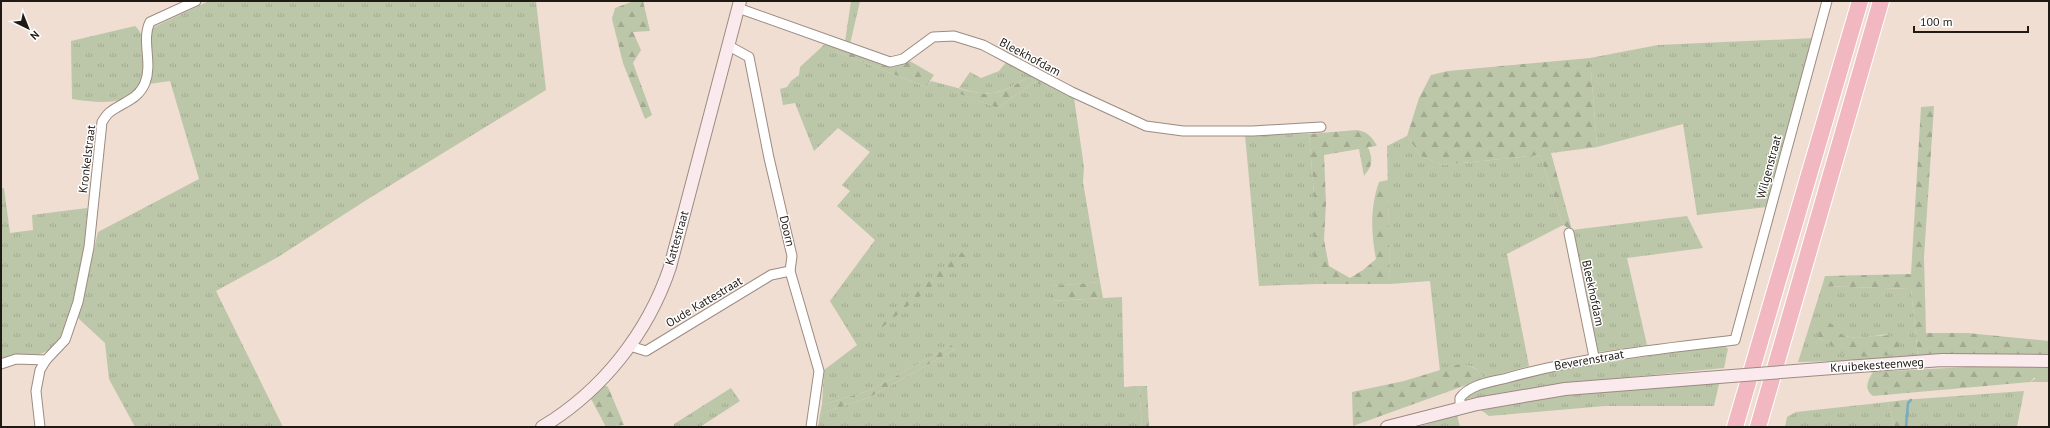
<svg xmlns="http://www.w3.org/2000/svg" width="2050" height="428" viewBox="0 0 2050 428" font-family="'PT Sans',sans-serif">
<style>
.grass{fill:url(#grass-tufts);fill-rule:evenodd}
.forest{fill:url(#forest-firs)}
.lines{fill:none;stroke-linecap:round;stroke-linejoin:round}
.stream{stroke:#78acc2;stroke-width:2.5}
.street-casing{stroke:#9c8b80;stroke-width:11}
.secondary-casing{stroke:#9c8b80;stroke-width:14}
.highway-casing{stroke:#fff;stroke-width:18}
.street{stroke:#fff;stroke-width:9}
.secondary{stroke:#fbeaed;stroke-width:12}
.highway{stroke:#f1b8c2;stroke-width:16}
.secondary-bridge-casing{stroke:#9c8b80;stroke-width:14;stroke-linecap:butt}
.secondary-bridge{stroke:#fbeaed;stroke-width:12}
.labels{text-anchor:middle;stroke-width:3;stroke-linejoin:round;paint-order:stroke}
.street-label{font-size:12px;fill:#201a15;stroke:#fff}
</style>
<defs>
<pattern id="grass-tufts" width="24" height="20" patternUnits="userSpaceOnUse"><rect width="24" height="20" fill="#bcc6a8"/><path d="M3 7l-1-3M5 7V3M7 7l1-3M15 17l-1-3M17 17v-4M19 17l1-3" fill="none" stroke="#a1aa90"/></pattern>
<pattern id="forest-firs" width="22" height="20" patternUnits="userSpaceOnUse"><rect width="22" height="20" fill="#bcc6a8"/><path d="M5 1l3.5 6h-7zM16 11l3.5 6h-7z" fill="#a1aa90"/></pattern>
</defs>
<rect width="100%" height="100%" fill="#f0ded2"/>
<g class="grass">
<path d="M209,1H536L546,90L368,199L278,257L216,291L283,427H135L109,379L105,343L78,318L98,232L199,179L170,81L149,84C152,65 149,46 152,28Z"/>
<path d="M851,1H860L850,44L845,42Z"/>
<path d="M135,26C143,33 144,43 145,54C147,107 111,105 72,99L71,41Z"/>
<path d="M1815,38L1767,207L1697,215L1683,124L1597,147L1590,58L1658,45Z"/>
<path d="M826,43L839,48L837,52L926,87L931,81L954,87L953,91L998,108L1034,82L1074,98L1084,167L1083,182L1100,282L1052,286L1051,301L1122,297L1124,387L1139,386L1142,427H818L820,414L870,397L954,350L952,345L871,390L822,405L824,370L857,345L830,301L875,240L837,206L850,191L842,185L870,152L838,128L814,151L795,103L783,105L780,89L787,87L791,81L799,75L800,67Z"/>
<path d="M1007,61L1032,75C1002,92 994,99 959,88L970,72L981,78L999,71Z"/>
<path d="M1309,134L1314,194V269L1317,284L1259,286L1245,135Z"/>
<path d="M1407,136L1421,156L1442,165L1540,155L1563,225L1507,254L1529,366L1483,379C1476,359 1456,366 1440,371L1430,281L1390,284L1387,146Z"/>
<path d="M1,188H4L10,233L33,230L32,215L87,208C87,240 77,333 49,350C36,358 16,356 1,360Z"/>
<path d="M1687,216L1703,248L1627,258L1647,345L1598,352L1572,230Z"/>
<path d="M1822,286L1911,289L1918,356L1880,360L1798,362ZM1831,324C1844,345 1867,336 1888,334L1843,354L1835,346L1818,338Z"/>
<path d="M1724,345L1728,349L1724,368L1568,383L1465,399L1466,396L1478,389L1542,372Z"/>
<path d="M2036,366H2049V382H2030L2035,379Z"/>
<path d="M1697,384H1719L1714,406H1605L1489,416L1481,410L1557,396Z"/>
<path d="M731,388L740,401L700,427H674V424Z"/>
<path d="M2024,391L2017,427H1909V403L1904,400Z"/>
<path d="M1888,402L1894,427H1785L1787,417L1796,412Z"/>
<path d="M1457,415L1460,427H1418Z"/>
</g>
<g class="forest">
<path d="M634,1H643L650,31L633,32L641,50L633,63L652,115L645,119L623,63L612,19L615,8Z"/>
<path d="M839,48L885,66L893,67L908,60L934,75L926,87L837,52Z"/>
<path d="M1590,58L1597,147L1551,153L1572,230L1563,225L1540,155L1442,165L1421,156L1407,136L1419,98L1431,75L1448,71Z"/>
<path d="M1038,71L1092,95L1087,104L1034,82L998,108L952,91L954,87C997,100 1001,93 1038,71Z"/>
<path d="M1934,106L1924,257L1926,333H1967L2049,341V356L1991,354L1918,356L1911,289L1822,286L1825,276L1911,274L1921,107Z"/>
<path d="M1357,130C1368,132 1372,137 1377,146L1368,147C1373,160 1373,165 1364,176L1359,149L1324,155L1326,203L1324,240L1329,266L1350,278L1363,270L1376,259C1371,232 1370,208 1379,182L1388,180L1390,284H1317L1314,269V194L1309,134Z"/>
<path d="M961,252L967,257L879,330L875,325Z"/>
<path d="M1100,282L1103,298L1051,301V286Z"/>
<path d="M1825,322L1832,324C1847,350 1874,329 1897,338L1900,345L1894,354C1884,356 1850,358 1842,353C1833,347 1828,342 1818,338L1819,328Z"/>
<path d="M952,345L954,350L870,397L820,414L822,405L871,390Z"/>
<path d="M1460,364C1472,367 1479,367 1483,379L1353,426L1352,392L1404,381Z"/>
<path d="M2004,365L2036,366C2039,373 2036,377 2030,382L1873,396C1863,389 1868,380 1873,372Z"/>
<path d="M604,385L608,387L624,425L606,427L590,397Z"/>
<path d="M1139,386H1147L1149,427H1142Z"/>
<path d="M1904,400L1909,403V427H1894L1888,402Z"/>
</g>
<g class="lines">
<path class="stream" d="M1906,427L1908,403L1911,400"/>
<defs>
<g id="street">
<path d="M738,8L890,62L903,59L933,37L954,36L983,45L1072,92L1146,126L1183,131H1253L1321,127"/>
<path d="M729,46L749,57L769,158L792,256L790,271L819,371L811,427"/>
<path d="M1569,233L1594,357"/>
<path d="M630,346L646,351L771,275L790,271"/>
<path d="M1,364L16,359L46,360"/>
<path d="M1460,408V398C1470,384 1492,382 1507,378C1582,357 1658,349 1735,340L1827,1"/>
<path d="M40,427L36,391L40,370L46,360L65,340L78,302L89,247L102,122C104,119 107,114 110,112C123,102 138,100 145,83C153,63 141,40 150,22L196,1"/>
</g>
<g id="secondary">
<path d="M1846,367L1942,360L2049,361"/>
<path d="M542,427C602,391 648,333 670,267L740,1"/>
<path d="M1387,427L1477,404L1565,389L1706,378"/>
</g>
<g id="highway">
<path d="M1735,427L1860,1"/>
<path d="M1758,427L1881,1"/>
</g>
</defs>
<use href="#street" class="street-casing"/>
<use href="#secondary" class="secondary-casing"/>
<use href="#highway" class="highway-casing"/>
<use href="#street" class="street"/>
<use href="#secondary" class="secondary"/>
<use href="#highway" class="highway"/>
<defs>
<path id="secondary-bridge" d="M1706,378L1846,367"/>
</defs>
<use href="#secondary-bridge" class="secondary-bridge-casing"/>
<use href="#secondary-bridge" class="secondary-bridge"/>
</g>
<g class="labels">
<g class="street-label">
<text transform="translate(1030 57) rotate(28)" y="4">Bleekhofdam</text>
<text transform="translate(87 159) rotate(-83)" y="4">Kronkelstraat</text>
<text transform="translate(1769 167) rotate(-75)" y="4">Wilgenstraat</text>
<text transform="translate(787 231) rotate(77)" y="4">Doorn</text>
<text transform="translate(677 238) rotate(-74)" y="4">Kattestraat</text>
<text transform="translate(1593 293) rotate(78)" y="4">Bleekhofdam</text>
<text transform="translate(704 302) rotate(-31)" y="4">Oude Kattestraat</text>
<text transform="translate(1589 360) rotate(-10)" y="4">Beverenstraat</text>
<text transform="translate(1877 365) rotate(-4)" y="4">Kruibekesteenweg</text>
</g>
</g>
<rect width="2050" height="428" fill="none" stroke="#201a15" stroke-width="4"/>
<g transform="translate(28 28) rotate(137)" stroke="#ffffff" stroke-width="3" paint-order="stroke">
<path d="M0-3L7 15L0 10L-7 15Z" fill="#201a15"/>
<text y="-6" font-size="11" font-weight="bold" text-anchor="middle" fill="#201a15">N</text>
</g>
<path d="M1914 26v6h114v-6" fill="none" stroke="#201a15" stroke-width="2"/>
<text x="1920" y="26" font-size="12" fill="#201a15" stroke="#ffffff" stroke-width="3" paint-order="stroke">100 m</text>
</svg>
